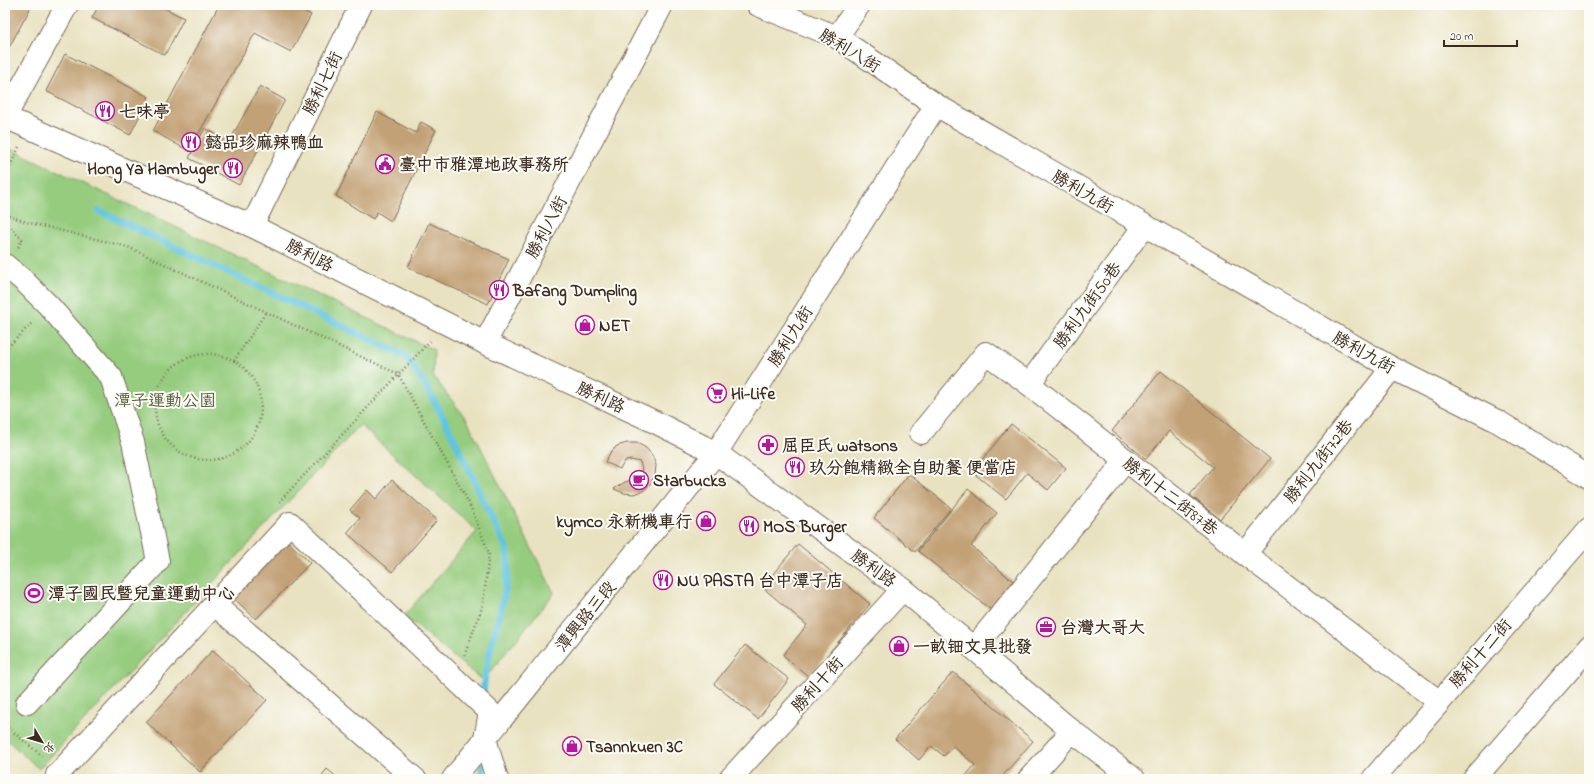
<svg xmlns="http://www.w3.org/2000/svg" width="1594" height="784" viewBox="0 0 1594 784" font-family="'Indie Flower','LXGW WenKai TC',sans-serif">
<style>
.green{fill:#95cc7e;stroke:#687b4e}
.lines{fill:none;stroke-linecap:round;stroke-linejoin:round}
.stream{stroke:#61c5df;stroke-width:7}
.building{fill:#c2a176}
.minor-casing{stroke:#786a57;stroke-width:24}
.path{stroke:#786a57;stroke-width:2.5;stroke-dasharray:1 3;stroke-linecap:butt}
.minor{stroke:#fff;stroke-width:22}
.labels{text-anchor:middle;stroke-width:4;stroke-linejoin:round;paint-order:stroke}
.street-label{font-size:17px;fill:#3b2a1e;stroke:#fdfcf7}
.poi-label{font-size:17px;font-weight:bold;fill:#3b2a1e;stroke:#fdfcf7;text-anchor:start}
.park-label{font-size:17px;fill:#565b3b;stroke:#fdfcf7}
</style>
<rect width="100%" height="100%" fill="#fdfcf7"/>
<filter id="ink" filterUnits="userSpaceOnUse"><feTurbulence type="fractalNoise" baseFrequency=".025" numOctaves="2"/><feDisplacementMap in="SourceGraphic" scale="8" xChannelSelector="R" yChannelSelector="G"/><feConvolveMatrix kernelMatrix="1 2 1 2 8 2 1 2 1" color-interpolation-filters="sRGB"/></filter>
<filter id="wash" filterUnits="userSpaceOnUse"><feTurbulence type="fractalNoise" baseFrequency=".012" numOctaves="4" result="noise"/><feDisplacementMap in="SourceGraphic" scale="16" xChannelSelector="R" yChannelSelector="G"/><feGaussianBlur stdDeviation="0.9" result="paint"/><feColorMatrix in="noise" values="0 0 0 0 0 0 0 0 0 0 0 0 0 0 0 0 0 1.4 0 .05"/><feComposite in="paint" operator="in"/></filter>
<g filter="url(#wash)">
<rect width="100%" height="100%" fill="#e9e2c1"/>
<path class="green" d="M5,146L434,350L433,376L467,420L554,593L483,681L404,616L477,531L360,425L39,769L5,738Z"/>
<g class="lines">
<g class="stream">
<path d="M99,211L405,356C441,404 465,462 491,517C495,526 508,546 508,556C509,605 484,650 483,699"/>
<path d="M482,779V759"/>
</g>
</g>
<g id="blocks">
<g class="building">
<path d="M5,5H32L5,55Z"/>
<path d="M99,5H158L184,18L165,55L92,18Z"/>
<path d="M219,5H292L311,15L291,52L255,33L189,151L153,131Z"/>
<path d="M65,54L149,97L130,135L46,91Z"/>
<path d="M260,86L285,100L239,185L189,158L205,128L229,142Z"/>
<path d="M377,112L416,133L421,122L436,130L391,221L377,212L373,219L336,196Z"/>
<path d="M429,223L509,259L488,304L408,267Z"/>
<path d="M1161,371L1270,459L1220,519L1190,495L1213,467L1169,431L1146,459L1112,431Z"/>
<path d="M1011,424L1066,468L1048,490L1027,473L1006,499L972,472Z"/>
<path d="M627,443H637L646,448L652,455L656,465L655,475L650,484L643,491L633,494L624,493L614,489L625,482L636,479L642,470L640,462L631,460L625,461L620,469L605,462L610,453L617,446Z"/>
<path d="M909,474L951,508L915,552L874,518Z"/>
<path d="M392,480L437,520L392,572L347,533L360,518L350,510L367,490L376,499Z"/>
<path d="M968,489L997,513L971,546L1014,582L991,610L918,551Z"/>
<path d="M283,537L310,563L256,619L229,594Z"/>
<path d="M798,544L870,604L809,677L783,655L807,625L762,587Z"/>
<path d="M745,645L789,679L758,719L714,684Z"/>
<path d="M213,650L267,700L200,772L146,722Z"/>
<path d="M953,672L1033,741L1000,779H963L975,765L953,746L944,756L931,746L919,760L895,739Z"/>
<path d="M327,769L339,779H319Z"/>
</g>
</g>
</g>
<g filter="url(#ink)">
<use href="#blocks" fill-opacity="0" stroke="#786a57" stroke-width="1"/>
<g class="lines">
<defs>
<g id="minor">
<path d="M758,5L837,37L936,105L1392,368L1497,421L1589,477"/>
<path d="M837,37L859,5"/>
<path d="M5,117L252,226L485,343L655,422L716,453L903,589L1072,731L1134,779"/>
<path d="M5,117L67,5"/>
<path d="M252,226L361,5"/>
<path d="M5,265L24,281L49,306L111,377L133,442L158,561L27,703"/>
<path d="M485,343L662,5"/>
<path d="M1029,384L1144,226"/>
<path d="M921,433L986,353L1029,384L1245,554L1438,701"/>
<path d="M1245,554L1392,368"/>
<path d="M214,604L415,779"/>
<path d="M974,648L1126,460"/>
<path d="M56,779L57,775L290,523L490,712L485,739L497,779"/>
<path d="M453,779L716,453L936,105"/>
<path d="M730,779L903,589"/>
<path d="M1029,779L1072,731"/>
<path d="M1373,779L1589,529"/>
<path d="M1474,779L1589,647"/>
</g>
</defs>
<use href="#minor" class="minor-casing"/>
<g class="path">
<path d="M5,177L19,147"/>
<path d="M5,214L26,222L128,247L398,374L469,503L489,553L483,605L464,656"/>
<path d="M5,222L22,239L18,248"/>
<path d="M5,350L33,322"/>
<circle cx="208" cy="407" r="53"/>
<path d="M234,361L266,312"/>
<path d="M279,502L430,341"/>
<path d="M5,725L42,756"/>
</g>
<use href="#minor" class="minor"/>
</g>
</g>
<defs>
<symbol id="restaurant-ring" viewBox="-11 -11 22 22"><circle r="9.5" fill="#fdfcf7" stroke="#b5179e" stroke-width="1.5"/><path d="M-5-6h1v4h1v-4h1v4h1v-4h1v5L-1.5 .5V6h-2V.5L-5-1ZM5-6V6H3V1.5H1.5Q1.5-4 5-6Z" fill="#b5179e"/></symbol>
<symbol id="civic-ring" viewBox="-11 -11 22 22"><circle r="9.5" fill="#fdfcf7" stroke="#b5179e" stroke-width="1.5"/><path d="M-.6-6.5H3V-4.5H.6V-3L4-1V1h2V6H-6V1h2V-1L-.6-3ZM-1.2 2.5V6h2.4V2.5Z" fill="#b5179e"/></symbol>
<symbol id="shop-ring" viewBox="-11 -11 22 22"><circle r="9.5" fill="#fdfcf7" stroke="#b5179e" stroke-width="1.5"/><path d="M-5-2.5h2.3a2.7 3.5 0 0 1 5.4 0H5L5.5 6h-11ZM-1.5-2.5h3a1.5 2.3 0 0 0-3 0Z" fill="#b5179e"/></symbol>
<symbol id="supermarket-ring" viewBox="-11 -11 22 22"><circle r="9.5" fill="#fdfcf7" stroke="#b5179e" stroke-width="1.5"/><path d="M-6-5.5h2.5l.6 2H6L4.5 2H-2.5L-4.4-4H-6ZM-1.5 3.2a1.3 1.3 0 1 0 .1 0ZM3 3.2a1.3 1.3 0 1 0 .1 0Z" fill="#b5179e"/></symbol>
<symbol id="pharmacy-ring" viewBox="-11 -11 22 22"><circle r="9.5" fill="#fdfcf7" stroke="#b5179e" stroke-width="1.5"/><path d="M-2-6h4v4h4v4h-4v4h-4v-4h-4v-4h4Z" fill="#b5179e"/></symbol>
<symbol id="cafe-ring" viewBox="-11 -11 22 22"><circle r="9.5" fill="#fdfcf7" stroke="#b5179e" stroke-width="1.5"/><path d="M-5.5-4.5H6V0H3Q3 3.5 0 3.5H-2.5Q-5.5 3.5-5.5 0ZM3-3.2v2h1.7v-2ZM-6 4.5H4V6H-6Z" fill="#b5179e"/></symbol>
<symbol id="stadium-ring" viewBox="-11 -11 22 22"><circle r="9.5" fill="#fdfcf7" stroke="#b5179e" stroke-width="1.5"/><path d="M0-5a6.5 5 0 1 0 0 10a6.5 5 0 1 0 0-10ZM-3.5-1.8h7v3.6h-7Z" fill="#b5179e"/></symbol>
<symbol id="office-ring" viewBox="-11 -11 22 22"><circle r="9.5" fill="#fdfcf7" stroke="#b5179e" stroke-width="1.5"/><path d="M-6-3h4V-5.5h4V-3h4V5H-6ZM-1-4.5V-3h2v-1.5ZM-6 0V1H6V0Z" fill="#b5179e"/></symbol>
</defs>
<g fill-rule="evenodd">
<use href="#restaurant-ring" x="94" y="100" width="22" height="22"/>
<use href="#restaurant-ring" x="180" y="131" width="22" height="22"/>
<use href="#civic-ring" x="374" y="153" width="22" height="22"/>
<use href="#restaurant-ring" x="222" y="157" width="22" height="22"/>
<use href="#restaurant-ring" x="488" y="279" width="22" height="22"/>
<use href="#shop-ring" x="574" y="314" width="22" height="22"/>
<use href="#supermarket-ring" x="706" y="382" width="22" height="22"/>
<use href="#pharmacy-ring" x="757" y="434" width="22" height="22"/>
<use href="#restaurant-ring" x="784" y="456" width="22" height="22"/>
<use href="#cafe-ring" x="628" y="469" width="22" height="22"/>
<use href="#shop-ring" x="695" y="510" width="22" height="22"/>
<use href="#restaurant-ring" x="738" y="515" width="22" height="22"/>
<use href="#restaurant-ring" x="652" y="569" width="22" height="22"/>
<use href="#stadium-ring" x="23" y="582" width="22" height="22"/>
<use href="#office-ring" x="1035" y="616" width="22" height="22"/>
<use href="#shop-ring" x="888" y="635" width="22" height="22"/>
<use href="#shop-ring" x="561" y="735" width="22" height="22"/>
</g>
<g class="labels">
<g class="street-label">
<text transform="translate(850 50) rotate(31)" y="6">勝利八街</text>
<text transform="translate(322 83) rotate(-64)" y="6">勝利七街</text>
<text transform="translate(1083 191) rotate(30)" y="6">勝利九街</text>
<text transform="translate(546 227) rotate(-62)" y="6">勝利八街</text>
<text transform="translate(310 255) rotate(27)" y="6">勝利路</text>
<text transform="translate(1087 305) rotate(-54)" y="6">勝利九街50巷</text>
<text transform="translate(790 336) rotate(-58)" y="6">勝利九街</text>
<text transform="translate(1364 352) rotate(29)" y="6">勝利九街</text>
<text transform="translate(601 397) rotate(25)" y="6">勝利路</text>
<text transform="translate(1318 461) rotate(-52)" y="6">勝利九街72巷</text>
<text transform="translate(1171 496) rotate(38)" y="6">勝利十二街87巷</text>
<text transform="translate(874 568) rotate(36)" y="6">勝利路</text>
<text transform="translate(585 616) rotate(-51)" y="6">潭興路三段</text>
<text transform="translate(1480 653) rotate(-49)" y="6">勝利十二街</text>
<text transform="translate(817 684) rotate(-48)" y="6">勝利十街</text>
</g>
<g class="poi-label">
<text x="119" y="117">七味亭</text>
<text x="205" y="148">懿品珍麻辣鴨血</text>
<text x="399" y="170">臺中市雅潭地政事務所</text>
<text x="219" y="174" text-anchor="end">Hong Ya Hambuger</text>
<text x="513" y="296">Bafang Dumpling</text>
<text x="599" y="331">NET</text>
<text x="731" y="399">Hi-Life</text>
<text x="782" y="451">屈臣氏 watsons</text>
<text x="809" y="473">玖分飽精緻全自助餐 便當店</text>
<text x="653" y="486">Starbucks</text>
<text x="692" y="527" text-anchor="end">kymco 永新機車行</text>
<text x="763" y="532">MOS Burger</text>
<text x="677" y="586">NU PASTA 台中潭子店</text>
<text x="48" y="599">潭子國民暨兒童運動中心</text>
<text x="1060" y="633">台灣大哥大</text>
<text x="913" y="652">一畝钿文具批發</text>
<text x="586" y="752">Tsannkuen 3C</text>
</g>
<g class="park-label">
<text x="165" y="406">潭子運動公園</text>
</g>
</g>
<rect width="1594" height="784" fill="none" stroke="#fdfcf7" stroke-width="20"/>
<g transform="translate(42 742) rotate(128)" stroke="#fdfcf7" stroke-width="3" paint-order="stroke">
<path d="M0-3L7 15L0 10L-7 15Z" fill="#3b2a1e"/>
<text y="-6" font-size="11" font-weight="bold" text-anchor="middle" fill="#3b2a1e">北</text>
</g>
<path d="M1444 40v6h73v-6" fill="none" stroke="#3b2a1e" stroke-width="2"/>
<text x="1450" y="40" font-size="12" fill="#3b2a1e" stroke="#fdfcf7" stroke-width="3" paint-order="stroke">20 m</text>
</svg>
